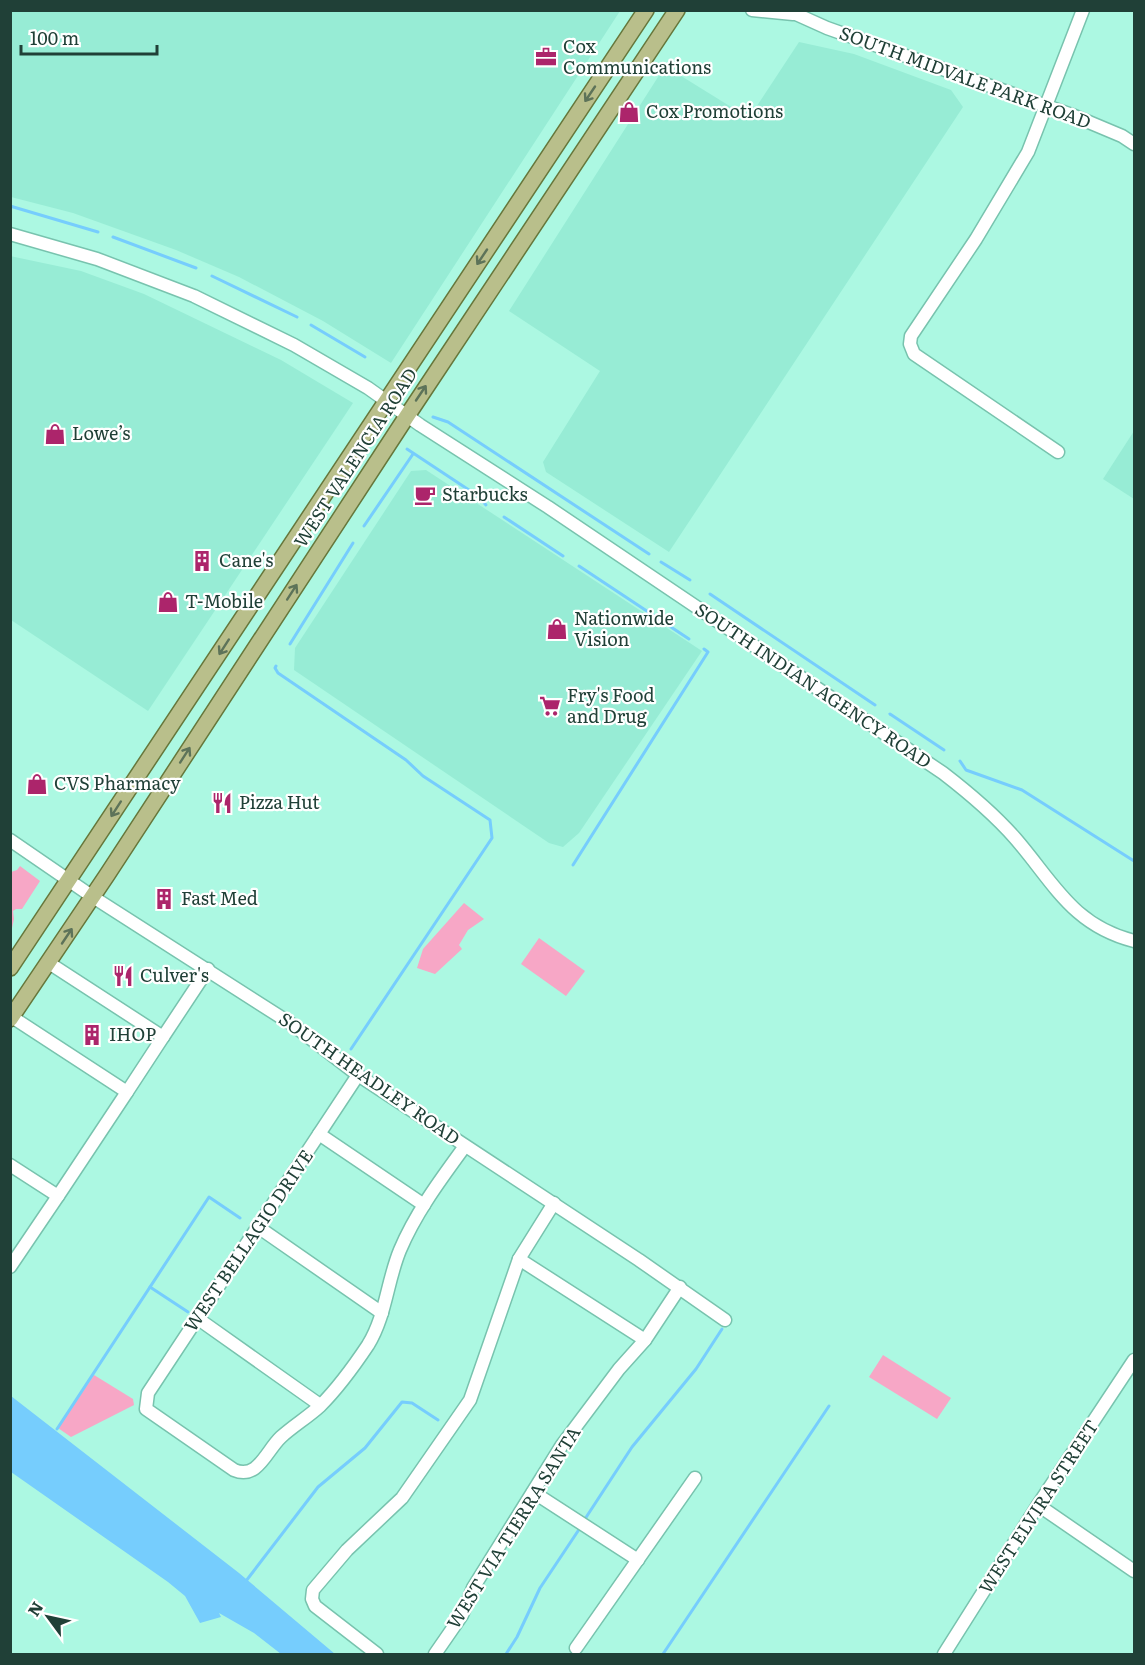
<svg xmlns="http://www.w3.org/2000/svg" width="1145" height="1665" viewBox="0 0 1145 1665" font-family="Literata,serif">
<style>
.built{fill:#97ecd5}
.green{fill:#f7a7c6}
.water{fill:#76cdfd}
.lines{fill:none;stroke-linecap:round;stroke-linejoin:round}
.stream{stroke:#76cdfd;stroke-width:3}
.minor-casing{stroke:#78c3ae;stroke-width:15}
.major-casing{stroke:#66773b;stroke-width:18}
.minor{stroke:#fff;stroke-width:12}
.major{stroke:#b9bf8b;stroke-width:15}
.oneway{stroke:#5d7359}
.labels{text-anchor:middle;stroke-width:4.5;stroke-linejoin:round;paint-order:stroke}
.poi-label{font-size:18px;fill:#204037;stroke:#fff;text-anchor:start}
.street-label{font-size:18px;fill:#204037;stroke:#fff}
</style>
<rect width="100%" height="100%" fill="#acf8e2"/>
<g class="built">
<path d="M11,10H620V11L391,363L323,321L239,277L176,250L73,213L11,197Z"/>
<path d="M799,42L854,54L951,90L963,107L669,552L546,472L543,462L600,371L509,311L665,66L749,118Z"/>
<path d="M10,256L81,271L144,294L281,360L353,403L148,711L11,620Z"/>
<path d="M1134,431V499L1103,479Z"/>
<path d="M426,470L702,651L579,833L563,847L549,843L294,670L295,648L411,471Z"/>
</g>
<g class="green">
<path d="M20,866L40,881L22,909H16L13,911L14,919L11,933V872L17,870Z"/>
<path d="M464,903L484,919L468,930L459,945L462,949L435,974L417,968L423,949Z"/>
<path d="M539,938L585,971L566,996L521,964Z"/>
<path d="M883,1355L951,1398L937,1419L869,1377Z"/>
<path d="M94,1375L133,1399L134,1405L71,1437L58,1428Z"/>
</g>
<path class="water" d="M11,1396L239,1573L335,1654H281L254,1633L219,1613L221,1617L200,1623L185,1596L168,1582L11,1472Z"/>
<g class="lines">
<g class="stream">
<path d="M10,206L98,232"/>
<path d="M113,237L196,268"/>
<path d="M212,276L297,317"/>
<path d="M311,325L365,357"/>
<path d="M433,417L448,422L649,554"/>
<path d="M407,449L478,496L486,505"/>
<path d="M504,517L563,556"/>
<path d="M364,526L413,454"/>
<path d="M661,562L690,580"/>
<path d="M579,566L689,639"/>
<path d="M710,594L875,705"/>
<path d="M290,644L353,543"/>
<path d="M276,666L275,668L278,673L406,760L423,776L490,820L492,838L351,1049"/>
<path d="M890,714L944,750"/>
<path d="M960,761L966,770L1022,790L1134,861"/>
<path d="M573,865L708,652L704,649"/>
<path d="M150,1287L188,1312"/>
<path d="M57,1429L209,1197L240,1218"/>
<path d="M583,1522L632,1447L696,1369L722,1329"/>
<path d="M246,1581L318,1487L365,1448L402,1402L412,1403L438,1420"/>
<path d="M506,1654L517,1637L540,1588L580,1528"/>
<path d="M663,1654L829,1406"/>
</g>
<defs>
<g id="minor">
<path d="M752,10L793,14"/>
<path d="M787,10L827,28L1072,115L1122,136L1134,144"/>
<path d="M10,234L97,259L194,296L294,345L368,388L420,425L548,507L943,773C969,793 993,813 1015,838C1054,883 1072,925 1134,941"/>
<path d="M1058,452L914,354L910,344L911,336L976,239L1028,152L1083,10"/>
<path d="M10,840L93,897L293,1025L358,1075L639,1260L725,1320"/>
<path d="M49,963L163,1037L208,969"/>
<path d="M12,1017L127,1092L163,1037"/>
<path d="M358,1075L148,1393L146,1409L234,1470C258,1480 266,1451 281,1437C293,1426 308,1417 320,1406C338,1388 354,1366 368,1345C386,1316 387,1281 400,1250C416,1212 441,1179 465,1146"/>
<path d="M319,1134L424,1205"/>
<path d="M10,1165L58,1196L127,1092"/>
<path d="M258,1227L382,1313"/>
<path d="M519,1259L645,1340"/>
<path d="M10,1267L58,1196"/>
<path d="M197,1318L320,1405"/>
<path d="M533,1492L638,1560"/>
<path d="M1038,1505L1134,1571"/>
<path d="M576,1648L695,1478"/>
<path d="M377,1654L315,1606L312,1599L313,1590L347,1550L402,1498L470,1400L519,1259L554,1203"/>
<path d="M435,1654L462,1615L473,1588L562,1445L619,1369L645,1340L680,1287"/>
<path d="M944,1654L1038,1505L1134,1360"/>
</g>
<g id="major">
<path d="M10,968L646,10"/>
<path d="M10,1019L107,875L407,416L677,10"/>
</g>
</defs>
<use href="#minor" class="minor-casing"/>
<use href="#major" class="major-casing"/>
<use href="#minor" class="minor"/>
<use href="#major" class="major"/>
</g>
<defs><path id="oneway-shaft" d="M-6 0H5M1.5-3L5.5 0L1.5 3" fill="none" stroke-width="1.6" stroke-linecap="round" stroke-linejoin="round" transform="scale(1.5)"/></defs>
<g class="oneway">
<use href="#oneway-shaft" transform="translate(590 94) rotate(124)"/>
<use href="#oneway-shaft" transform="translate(482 257) rotate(124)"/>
<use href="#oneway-shaft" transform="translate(421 393) rotate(-56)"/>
<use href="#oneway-shaft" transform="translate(292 592) rotate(-57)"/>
<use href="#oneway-shaft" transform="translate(224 647) rotate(123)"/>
<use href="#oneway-shaft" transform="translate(185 755) rotate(-57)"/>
<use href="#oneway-shaft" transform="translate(116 809) rotate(123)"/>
<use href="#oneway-shaft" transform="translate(67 936) rotate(-56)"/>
</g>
<defs>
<symbol id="office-bare" viewBox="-9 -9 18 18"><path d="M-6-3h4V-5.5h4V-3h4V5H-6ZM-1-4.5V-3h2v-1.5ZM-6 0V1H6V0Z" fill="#ac256b" stroke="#fff" stroke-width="2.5" paint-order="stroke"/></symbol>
<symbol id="shop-bare" viewBox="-9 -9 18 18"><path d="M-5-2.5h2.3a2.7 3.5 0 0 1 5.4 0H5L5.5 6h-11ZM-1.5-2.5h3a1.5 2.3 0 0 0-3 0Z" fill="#ac256b" stroke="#fff" stroke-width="2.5" paint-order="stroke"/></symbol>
<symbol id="cafe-bare" viewBox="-9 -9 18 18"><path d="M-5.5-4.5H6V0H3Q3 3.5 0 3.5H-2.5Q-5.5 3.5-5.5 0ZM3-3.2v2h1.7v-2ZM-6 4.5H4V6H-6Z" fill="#ac256b" stroke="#fff" stroke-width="2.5" paint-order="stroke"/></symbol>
<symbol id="building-bare" viewBox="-9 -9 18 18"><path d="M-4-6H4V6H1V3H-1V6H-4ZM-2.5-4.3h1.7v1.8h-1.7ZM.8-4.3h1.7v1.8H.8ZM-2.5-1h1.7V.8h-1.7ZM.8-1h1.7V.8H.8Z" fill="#ac256b" stroke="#fff" stroke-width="2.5" paint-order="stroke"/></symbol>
<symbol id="supermarket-bare" viewBox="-9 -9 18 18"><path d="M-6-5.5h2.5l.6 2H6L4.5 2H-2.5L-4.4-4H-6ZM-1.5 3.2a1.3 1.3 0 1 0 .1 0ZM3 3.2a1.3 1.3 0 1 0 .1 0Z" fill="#ac256b" stroke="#fff" stroke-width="2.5" paint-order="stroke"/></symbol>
<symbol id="restaurant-bare" viewBox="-9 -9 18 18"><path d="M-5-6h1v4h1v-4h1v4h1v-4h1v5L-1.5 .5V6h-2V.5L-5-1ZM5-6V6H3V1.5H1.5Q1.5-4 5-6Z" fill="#ac256b" stroke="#fff" stroke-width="2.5" paint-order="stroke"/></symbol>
</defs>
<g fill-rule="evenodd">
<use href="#office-bare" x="531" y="42" width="30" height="30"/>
<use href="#shop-bare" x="614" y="97" width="30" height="30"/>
<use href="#shop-bare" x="40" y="419" width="30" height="30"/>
<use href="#cafe-bare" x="410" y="480" width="30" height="30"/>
<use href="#building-bare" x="187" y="546" width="30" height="30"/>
<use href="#shop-bare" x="153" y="587" width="30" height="30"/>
<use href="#shop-bare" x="542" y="614" width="30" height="30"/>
<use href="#supermarket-bare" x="535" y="691" width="30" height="30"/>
<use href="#shop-bare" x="22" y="769" width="30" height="30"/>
<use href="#restaurant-bare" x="207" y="788" width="30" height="30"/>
<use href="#building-bare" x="149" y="884" width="30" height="30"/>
<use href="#restaurant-bare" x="108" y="961" width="30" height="30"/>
<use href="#building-bare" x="77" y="1020" width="30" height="30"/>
</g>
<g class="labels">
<g class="poi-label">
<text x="563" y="53">Cox<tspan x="563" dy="21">Communications</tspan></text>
<text x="646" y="118">Cox Promotions</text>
<text x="72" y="440">Lowe’s</text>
<text x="442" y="501">Starbucks</text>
<text x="219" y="567">Cane's</text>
<text x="185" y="608">T-Mobile</text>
<text x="574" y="625">Nationwide<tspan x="574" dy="21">Vision</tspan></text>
<text x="567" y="702">Fry's Food<tspan x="567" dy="21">and Drug</tspan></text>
<text x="54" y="790">CVS Pharmacy</text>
<text x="239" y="809">Pizza Hut</text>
<text x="181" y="905">Fast Med</text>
<text x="140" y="982">Culver's</text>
<text x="109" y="1041">IHOP</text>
</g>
<g class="street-label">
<text transform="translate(965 78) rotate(20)" y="6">SOUTH MIDVALE PARK ROAD</text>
<text transform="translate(356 458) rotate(-57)" y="6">WEST VALENCIA ROAD</text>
<text transform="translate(813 686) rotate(34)" y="6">SOUTH INDIAN AGENCY ROAD</text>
<text transform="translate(369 1079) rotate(35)" y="6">SOUTH HEADLEY ROAD</text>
<text transform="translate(249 1241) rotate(-56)" y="6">WEST BELLAGIO DRIVE</text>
<text transform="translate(1039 1507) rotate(-57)" y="6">WEST ELVIRA STREET</text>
<text transform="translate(514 1528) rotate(-58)" y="6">WEST VIA TIERRA SANTA</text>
</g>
</g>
<rect width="1145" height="1665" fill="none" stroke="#204037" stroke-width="24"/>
<g transform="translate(48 1617) rotate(303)" stroke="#ffffff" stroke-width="4.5" paint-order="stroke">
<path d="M0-4.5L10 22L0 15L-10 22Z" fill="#204037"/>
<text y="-9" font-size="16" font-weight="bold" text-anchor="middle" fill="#204037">N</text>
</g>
<path d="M21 45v9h136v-9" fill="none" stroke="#204037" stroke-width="3"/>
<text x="30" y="45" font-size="18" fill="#204037" stroke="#ffffff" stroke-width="4.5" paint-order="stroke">100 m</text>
</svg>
